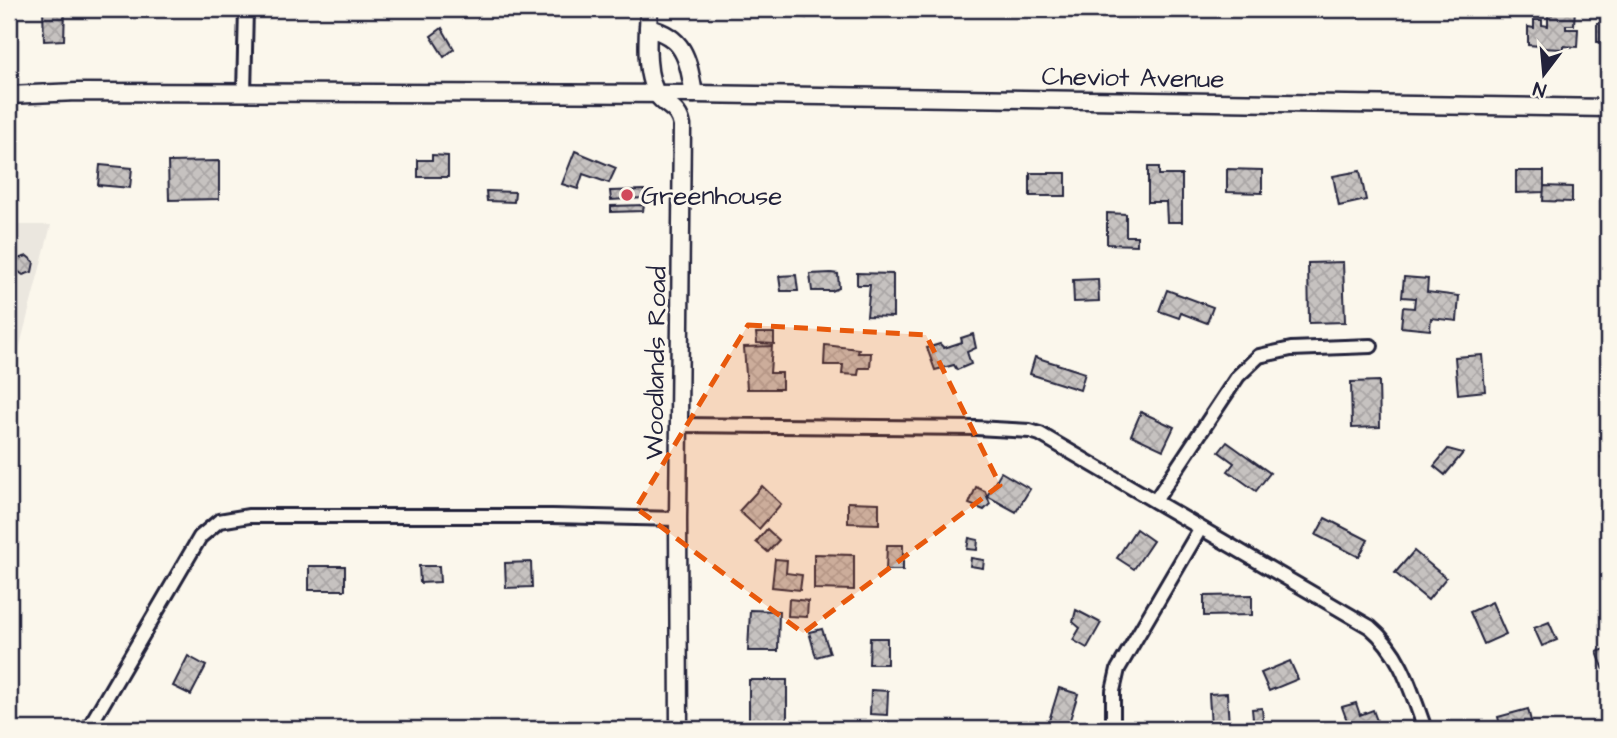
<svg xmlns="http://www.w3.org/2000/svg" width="1617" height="738" viewBox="0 0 1617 738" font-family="'Architects Daughter',sans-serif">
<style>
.built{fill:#ebe7df}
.building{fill:url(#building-cross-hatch);stroke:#22223b;stroke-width:2}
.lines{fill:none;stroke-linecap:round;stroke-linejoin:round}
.street-casing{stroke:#22223b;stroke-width:18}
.secondary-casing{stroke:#22223b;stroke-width:21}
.street{stroke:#fbf7ec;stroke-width:12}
.secondary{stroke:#fbf7ec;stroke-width:16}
.marked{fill:#e8590c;fill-opacity:0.2;stroke:#e8590c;stroke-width:5;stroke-dasharray:14 9;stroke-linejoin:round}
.poi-dot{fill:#d1495b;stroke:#fbf7ec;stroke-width:2.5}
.labels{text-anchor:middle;stroke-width:6;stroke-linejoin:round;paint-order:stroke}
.street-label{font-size:26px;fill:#22223b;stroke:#fbf7ec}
.poi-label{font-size:26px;fill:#22223b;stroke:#fbf7ec;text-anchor:start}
</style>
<defs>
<pattern id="building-cross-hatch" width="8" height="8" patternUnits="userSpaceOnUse" patternTransform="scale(1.75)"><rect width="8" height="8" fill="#c6c2c0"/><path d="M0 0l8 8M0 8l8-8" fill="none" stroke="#aaa6a6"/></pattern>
</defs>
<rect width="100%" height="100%" fill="#fbf7ec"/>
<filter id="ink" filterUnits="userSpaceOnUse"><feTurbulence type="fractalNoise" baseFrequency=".0143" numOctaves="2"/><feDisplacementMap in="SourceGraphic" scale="14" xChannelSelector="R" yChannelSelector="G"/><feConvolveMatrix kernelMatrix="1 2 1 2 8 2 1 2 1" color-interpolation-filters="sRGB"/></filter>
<g filter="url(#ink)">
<path class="built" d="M9,225H51L9,388Z"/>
<g class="building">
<path d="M43,9H65L64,40L44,41Z"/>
<path d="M774,9H808L806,18Z"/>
<path d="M1552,9H1575L1574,25H1566V29H1578L1577,47L1563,46V49L1540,48V46L1528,45V27L1534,28V20H1542V25L1548,26V15H1552Z"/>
<rect x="1597" y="23" width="11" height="19"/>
<path d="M442,28L454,49L444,57L431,36Z"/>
<path d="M575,151L616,168L609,183L583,174L578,189L562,184Z"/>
<path d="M432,155L448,156V177H418V160H432Z"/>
<path d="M219,161V199L169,200L168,162Z"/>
<path d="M100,165L132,168L130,188L98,185Z"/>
<path d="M1148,167H1159V175H1182V222H1167L1166,202H1148Z"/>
<path d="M1227,169L1262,170V193L1227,192Z"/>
<path d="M1360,171L1366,200L1339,206L1333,176Z"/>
<path d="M1516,171H1544V192L1516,193Z"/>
<rect x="1030" y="173" width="36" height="23"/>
<path d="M1544,186L1572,187V202L1543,201Z"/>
<path d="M644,190V198L611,200L610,191Z"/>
<path d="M486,191L515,192L514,202L487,201Z"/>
<path d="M644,205L643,211L611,212V206Z"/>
<path d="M1107,213L1126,214V236H1137V245L1107,244Z"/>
<path d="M27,256L34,262L32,272L23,275L15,269L17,259Z"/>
<path d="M1343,262L1345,322L1309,323L1308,263Z"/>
<path d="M831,273L838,274L839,288L832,291H812L810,274Z"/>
<path d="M857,273L893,274V317L867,316L870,285H857Z"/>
<path d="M796,275L798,291H781L779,276Z"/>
<path d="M1404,277L1428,279L1427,292L1459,296L1457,321L1431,318L1430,330L1401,327L1403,307L1414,308L1415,298L1402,297Z"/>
<path d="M1098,279L1099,301L1074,302L1073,280Z"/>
<path d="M1167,290L1213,307L1207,323L1181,313L1179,318L1159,311Z"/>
<path d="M756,333H774V344L757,343Z"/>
<path d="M973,334L976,348L967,352L971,364L957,370L954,365L935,370L927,348L940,344L944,348L962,342L961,338Z"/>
<path d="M825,345L859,349L858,353H871L870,368H859L858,375L842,374L843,365H824Z"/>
<path d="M772,346L770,373H782V389H747L744,347Z"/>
<path d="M1482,355L1485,391L1458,394L1455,357Z"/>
<path d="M1035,357L1085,373L1080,390L1030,374Z"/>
<path d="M1379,381L1380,427L1352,428L1351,382Z"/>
<path d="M1141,412L1174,427L1163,450L1131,435Z"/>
<path d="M1227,442L1270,473L1256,491L1228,471L1234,463L1219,452Z"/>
<path d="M1448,449L1463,453L1445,475L1434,466Z"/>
<path d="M1608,454V474L1601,457Z"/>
<path d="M1001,472L1030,489L1016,512L987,496Z"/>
<path d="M762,486L781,504L759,529L739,511Z"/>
<path d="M976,487L985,491L990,504L984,510L969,504Z"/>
<path d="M848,502L879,503V524L848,523Z"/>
<path d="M1325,518L1368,540L1359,557L1316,535Z"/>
<path d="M767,529L779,540L768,552L756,542Z"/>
<path d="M1136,529L1153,541L1134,569L1117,558Z"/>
<path d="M969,538L978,540L977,550L967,549Z"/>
<path d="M887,545H903V570H886Z"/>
<path d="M1414,551L1446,578L1428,600L1395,573Z"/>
<path d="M814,554L854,555V590L814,589Z"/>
<path d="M971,558L984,560L983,568L970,566Z"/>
<path d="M775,559L787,560L786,573L802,575L800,590L772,587Z"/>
<path d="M531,562L532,587L506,588L505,563Z"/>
<rect x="309" y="566" width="36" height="24"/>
<path d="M419,566H439L440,582L420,583Z"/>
<path d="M1252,595V615L1204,616V596Z"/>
<path d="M789,599L808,601L807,617L788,616Z"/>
<path d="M1492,602L1506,634L1484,644L1470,612Z"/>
<path d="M750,610L779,611L778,651H748Z"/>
<path d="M1076,610L1101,623L1087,648L1073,640L1080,628L1073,622Z"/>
<path d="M1549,622L1557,640L1542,646L1534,628Z"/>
<path d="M822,629L830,653L816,657L809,632Z"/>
<path d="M870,638H887V664H869Z"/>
<path d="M1608,648V674L1606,675L1597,652Z"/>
<path d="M188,656L206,666L191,695L173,686Z"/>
<path d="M1290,661L1298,679L1269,691L1261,673Z"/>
<rect x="749" y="680" width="38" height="49"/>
<path d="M1059,688L1078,694L1067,729L1048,724Z"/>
<path d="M871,690L888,691L887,715L870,714Z"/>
<path d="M1227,693L1229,726L1211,727L1209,694Z"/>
<path d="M1356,703L1360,715L1373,710L1380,729H1350L1342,707Z"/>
<path d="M1262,708L1264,729H1254L1252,709Z"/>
<path d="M1528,709L1533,729H1501L1498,717Z"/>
<path d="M1207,722V729H1190V723Z"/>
</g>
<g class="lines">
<defs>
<g id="street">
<path d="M244,93L246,9"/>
<path d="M679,425L976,428L1030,431L1040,434L1370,627C1402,654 1411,691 1425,729"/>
<path d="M1155,501L1238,376L1259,356L1291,349L1371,346"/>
<path d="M88,729L200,537L219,521L249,516H552L678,519"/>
<path d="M1113,729V691L1118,669L1200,529"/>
</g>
<g id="secondary">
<path d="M649,9C648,33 643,77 659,97C668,108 679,108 682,126L678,519L679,729"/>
<path d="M648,28C686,37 688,61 694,94"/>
<path d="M9,95L77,92L694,94L1608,108"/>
</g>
</defs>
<use href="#street" class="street-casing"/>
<use href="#secondary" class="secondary-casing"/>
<use href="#street" class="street"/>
<use href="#secondary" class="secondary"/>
</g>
</g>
<path class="marked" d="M748,325L926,335L1000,485L803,633L636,508Z"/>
<circle class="poi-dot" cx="627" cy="195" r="7"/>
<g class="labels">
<g class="street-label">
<text transform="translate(1133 77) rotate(1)" y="9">Cheviot Avenue</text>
<text transform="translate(655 363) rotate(-89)" y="9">Woodlands Road</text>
</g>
<g class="poi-label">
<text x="641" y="204">Greenhouse</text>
</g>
</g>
<rect width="1617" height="738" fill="none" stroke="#fbf7ec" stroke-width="35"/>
<rect x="18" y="18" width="1582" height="703" fill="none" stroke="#22223b" stroke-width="2.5" filter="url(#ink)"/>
<g transform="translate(1544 74) rotate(196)" stroke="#fbf7ec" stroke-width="5" paint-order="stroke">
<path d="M0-5L12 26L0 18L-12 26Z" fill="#22223b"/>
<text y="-10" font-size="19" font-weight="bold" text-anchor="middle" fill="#22223b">N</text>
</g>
</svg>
